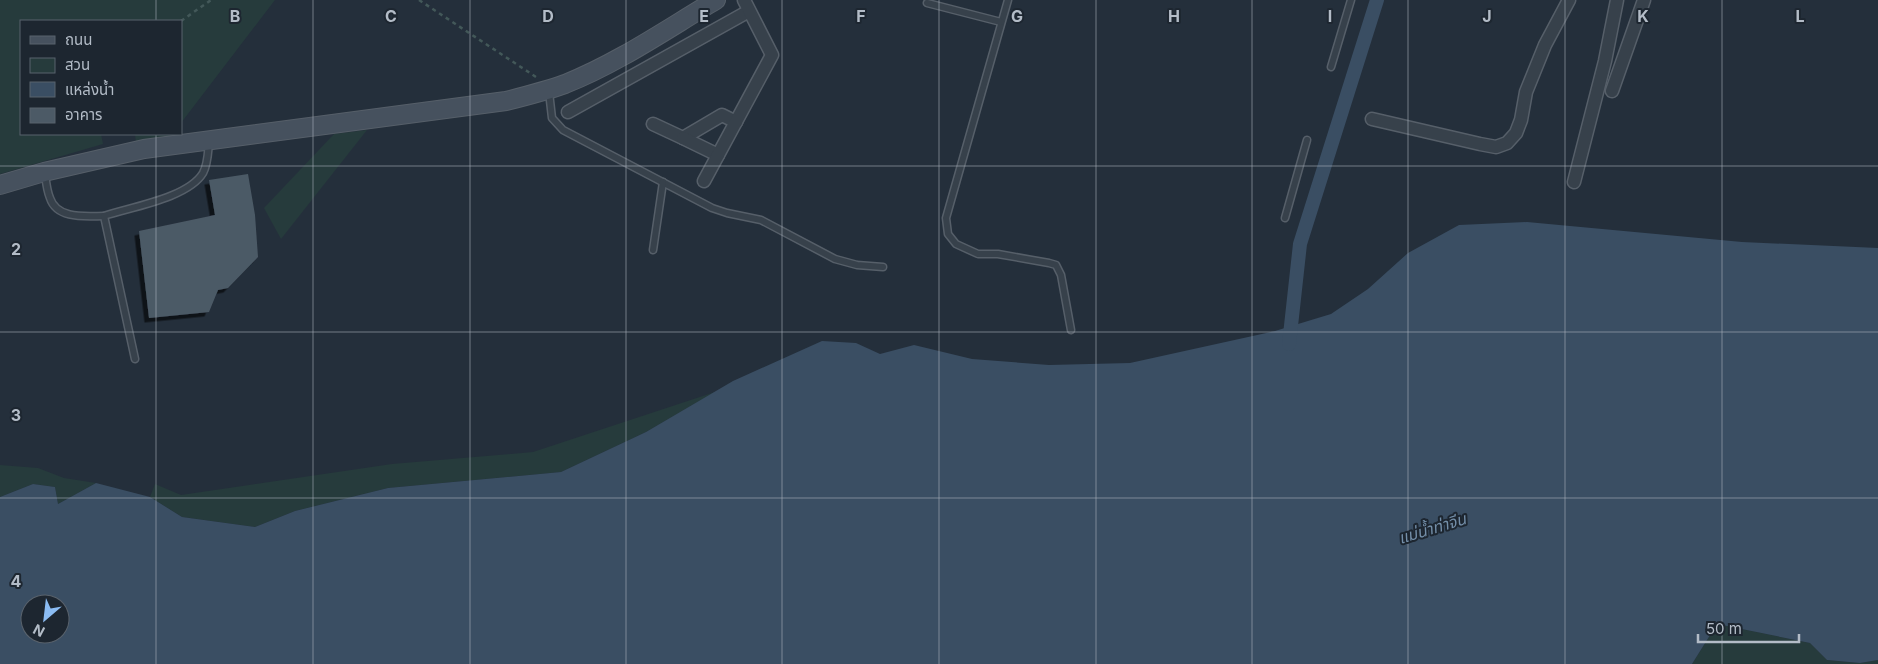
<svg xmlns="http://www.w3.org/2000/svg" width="1878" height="664" viewBox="0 0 1878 664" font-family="Inter,'Noto Sans Thai',sans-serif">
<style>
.green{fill:#263b3c}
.water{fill:#3a4e63;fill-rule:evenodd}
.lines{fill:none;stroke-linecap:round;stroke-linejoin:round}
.canal{stroke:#3a4e63;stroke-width:14}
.building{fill:#4c5a66;filter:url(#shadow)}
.service-casing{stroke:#565f69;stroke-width:9}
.minor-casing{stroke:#565f69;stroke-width:15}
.secondary-casing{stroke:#565f69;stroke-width:20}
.path{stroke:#435859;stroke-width:2.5;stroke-dasharray:4 4;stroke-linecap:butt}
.service{stroke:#37414b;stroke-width:6}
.minor{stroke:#37414b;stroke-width:12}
.secondary{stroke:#46515e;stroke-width:18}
.grid{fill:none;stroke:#b3bcc7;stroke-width:1;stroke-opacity:0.55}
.labels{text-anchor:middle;stroke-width:4;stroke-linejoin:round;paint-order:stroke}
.water-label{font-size:16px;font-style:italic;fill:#748fa9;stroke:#1d2630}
.grid-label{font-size:16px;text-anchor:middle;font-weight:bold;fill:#b3bcc7;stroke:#1d2630;stroke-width:4;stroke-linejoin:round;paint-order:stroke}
</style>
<defs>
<filter id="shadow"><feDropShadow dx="-4.5" dy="4.5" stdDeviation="0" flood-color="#0009"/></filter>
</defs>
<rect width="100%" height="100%" fill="#242f3b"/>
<g class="green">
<path d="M0,0H275L181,123V21H21V134H101L103,144L0,174Z"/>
<path d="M367,130L281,239L264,208L334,134Z"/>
<path d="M135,134H173L169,139L136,143Z"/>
<path d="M715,392L646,432L561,472L388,488L295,511L255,527L182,517L150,497L155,484L181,495L392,464L533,452Z"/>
<path d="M0,465L38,468L64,478L96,483L58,504L55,487L33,484L0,497Z"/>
<path d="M1717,624L1810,643L1827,660L1860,663L1878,660V664H1692Z"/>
</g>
<path class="water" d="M1527,222L1742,242L1878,248V660L1860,663L1827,660L1810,643L1717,624L1692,664H0V497L33,484L55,487L58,504L96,483L150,497L182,517L255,527L295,511L388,488L561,472L646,432L733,381L822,341L856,343L880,354L914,345L972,359L1049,365L1130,363L1275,331L1331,314L1368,289L1408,253L1459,225ZM30,604H60V634H30Z"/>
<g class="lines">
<path class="canal" d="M1289,344L1300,244L1377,0"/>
</g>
<path class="building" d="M248,174L255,215L258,257L228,288L218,290L209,312L149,318L139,231L215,215L209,180Z"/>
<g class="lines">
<defs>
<g id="service">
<path d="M1008,0L946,218L948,234L956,244L978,254H998L1049,263L1056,265L1061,275L1071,330"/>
<path d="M927,3L1001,22"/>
<path d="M1331,67L1351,0"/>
<path d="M549,92L552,118L563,130L712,208L727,213L761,220L835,259L857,265L883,267"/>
<path d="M45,174C46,182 47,191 50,198C57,220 87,216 104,216"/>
<path d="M1285,218L1307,140"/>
<path d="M653,250L663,182"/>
<path d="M135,359L104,216C131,207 188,198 203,173C208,164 208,152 209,142"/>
</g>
<g id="minor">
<path d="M1612,91L1644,0"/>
<path d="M568,112L749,11"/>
<path d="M1372,119L1480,144L1496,147L1507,143L1516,133L1521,120L1526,92L1545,45L1569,0"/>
<path d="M653,124L683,138L722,115L736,122"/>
<path d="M683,138L718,155"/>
<path d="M704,181L772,55L744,0"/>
<path d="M1574,182L1605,61L1617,0"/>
</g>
<path id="secondary" d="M0,185L44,172L144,149L506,101C526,96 546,91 565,84C618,63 667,29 716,0"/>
</defs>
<use href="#service" class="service-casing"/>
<use href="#minor" class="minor-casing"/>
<use href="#secondary" class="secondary-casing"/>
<g class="path">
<path d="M419,0L536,77"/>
<path d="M181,21L211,0"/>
</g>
<use href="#service" class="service"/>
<use href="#minor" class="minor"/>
<use href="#secondary" class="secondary"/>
</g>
<path class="grid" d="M156,0V21M313,0V664M470,0V664M626,0V664M782,0V664M939,0V664M1096,0V664M1252,0V664M1408,0V664M1565,0V664M1722,0V664M156,134V664M0,166H1878M0,332H1878M0,498H1878"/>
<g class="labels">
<g class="water-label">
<text transform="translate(1432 528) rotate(-17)" y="6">แม่น้ำท่าจีน</text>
</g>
</g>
<g class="grid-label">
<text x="235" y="22">B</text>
<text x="391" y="22">C</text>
<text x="548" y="22">D</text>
<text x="704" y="22">E</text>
<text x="861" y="22">F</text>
<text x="1017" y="22">G</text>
<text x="1174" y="22">H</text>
<text x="1330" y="22">I</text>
<text x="1487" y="22">J</text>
<text x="1643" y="22">K</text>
<text x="1800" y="22">L</text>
<text x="16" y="255">2</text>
<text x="16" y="421">3</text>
<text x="16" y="587">4</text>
</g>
<rect x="20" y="20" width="162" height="115" fill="#1d2630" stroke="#59626c"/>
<rect x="30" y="36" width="25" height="8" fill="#46515e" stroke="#59626c"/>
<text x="65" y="45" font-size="15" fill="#b3bcc7">ถนน</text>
<rect x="30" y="58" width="25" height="15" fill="#263b3c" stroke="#59626c"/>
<text x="65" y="70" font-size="15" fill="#b3bcc7">สวน</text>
<rect x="30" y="82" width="25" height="15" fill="#3a4e63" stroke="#59626c"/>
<text x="65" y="95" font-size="15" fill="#b3bcc7">แหล่งน้ำ</text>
<rect x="30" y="108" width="25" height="15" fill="#4c5a66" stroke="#59626c"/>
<text x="65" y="120" font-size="15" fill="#b3bcc7">อาคาร</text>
<g transform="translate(45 619) rotate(208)"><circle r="24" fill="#1d2630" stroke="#59626c"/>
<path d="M0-4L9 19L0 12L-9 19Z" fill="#8bbcf3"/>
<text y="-8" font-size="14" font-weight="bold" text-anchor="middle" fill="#b3bcc7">N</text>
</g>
<path d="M1698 634v8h101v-8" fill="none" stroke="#b3bcc7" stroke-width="2.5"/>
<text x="1706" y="634" font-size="15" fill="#b3bcc7" stroke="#1d2630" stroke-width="4" paint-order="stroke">50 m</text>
</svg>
